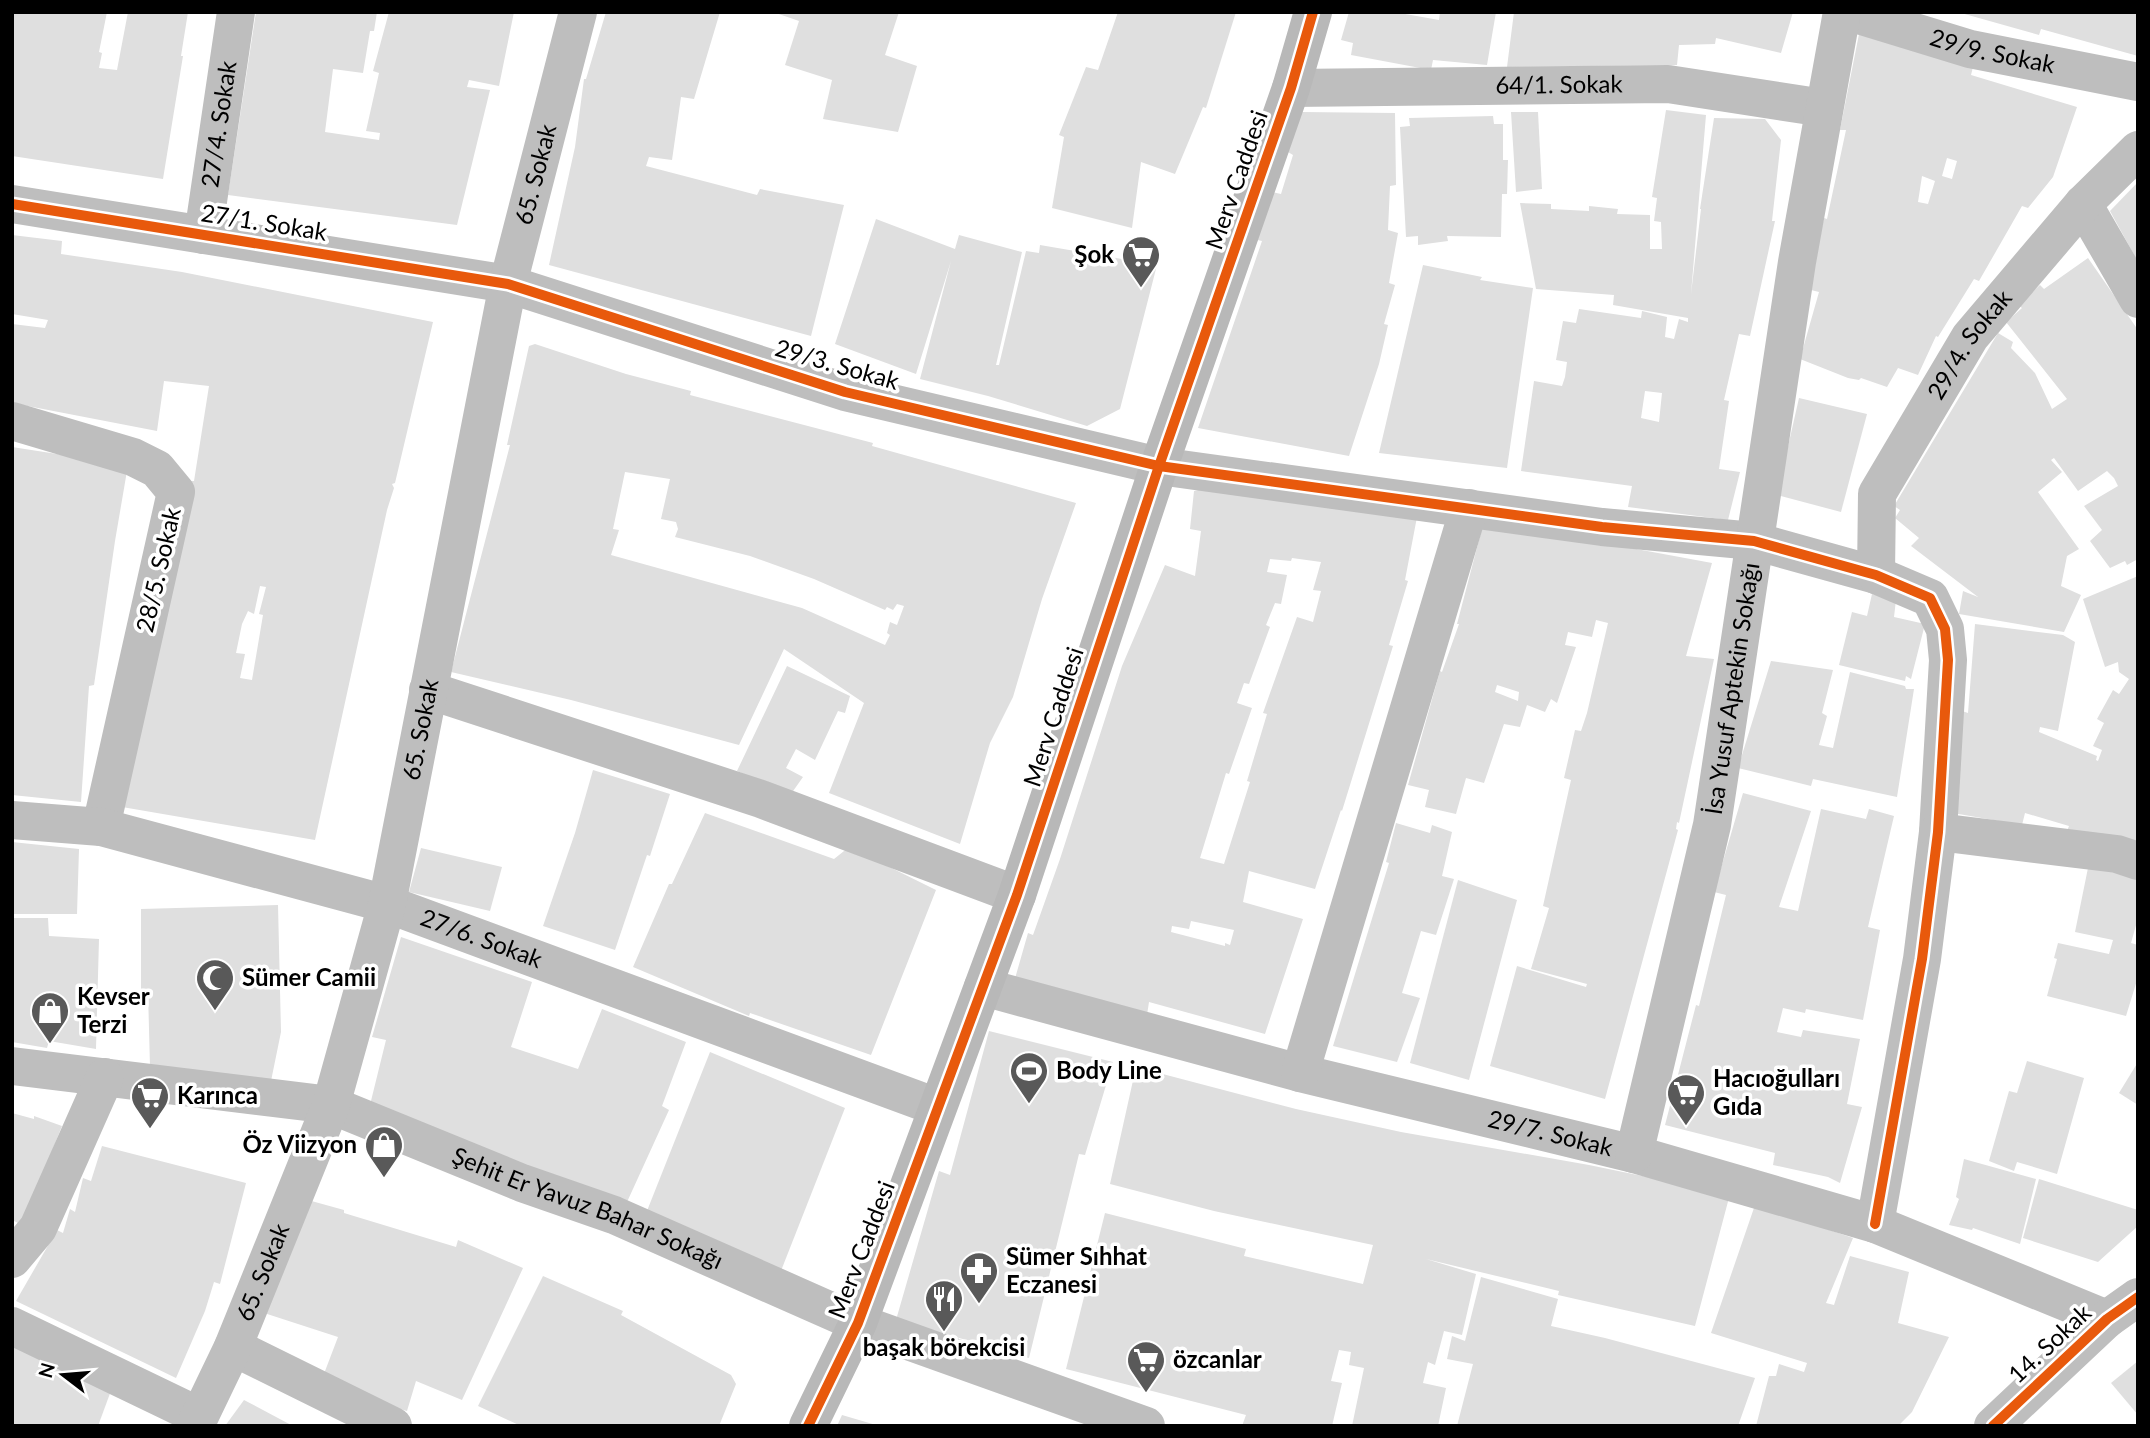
<svg xmlns="http://www.w3.org/2000/svg" width="2150" height="1438" viewBox="0 0 2150 1438" font-family="Lato,sans-serif">
<style>
.building{fill:#dfdfdf;fill-rule:evenodd}
.lines{fill:none;stroke-linecap:round;stroke-linejoin:round}
.street{stroke:#bebebe;stroke-width:38}
.secondary{stroke:#b8b8b8;stroke-width:38}
.cycleway-casing{stroke:#fff;stroke-width:15}
.cycleway{stroke:#e8590c;stroke-width:10}
.labels{text-anchor:middle;stroke-width:7;stroke-linejoin:round;paint-order:stroke}
.street-label{font-size:24px;fill:#000;stroke:#fff}
.poi-label{font-size:24px;font-weight:bold;fill:#000;stroke:#fff;text-anchor:start}
</style>
<rect width="100%" height="100%" fill="#fff"/>
<g class="building">
<path d="M12,12H107L99,52L102,53L99,68L117,70L128,12H188L181,56H183L163,179L12,156Z"/>
<path d="M256,12H377L374,31H370L363,73L333,69L325,132L379,140L380,133L366,131L379,73L373,71L389,12H514L499,86L469,80L467,87L490,90L457,225L228,195Z"/>
<path d="M606,12H720L694,99L681,97L672,160L649,157L646,166L757,195L760,189L844,205L811,336L549,265L575,147L584,79H586Z"/>
<path d="M773,12H899L885,55L917,66L898,132L823,119L832,80L785,65L799,21Z"/>
<path d="M1118,12H1236L1206,108L1203,107L1175,174L1141,162L1132,228L1052,208L1064,137L1059,135L1086,67L1098,70Z"/>
<path d="M1349,12H1394L1439,20L1440,12H1496L1487,65L1433,60L1431,70L1351,55L1353,43L1341,40Z"/>
<path d="M1514,12H1793L1781,53L1716,38L1715,44L1679,45L1677,65L1507,67Z"/>
<path d="M2138,12V56L2041,29L2039,35L1961,13Z"/>
<path d="M1859,34L1973,67L1971,75L2077,107L2053,177L2028,208L2022,206L1979,281L1974,279L1938,337L1936,336L1918,375L1898,368L1887,387L1861,378L1859,380L1848,378L1800,359L1819,292L1807,289L1824,218L1827,219L1846,130H1840ZM1947,158L1957,161L1952,179L1942,176ZM1922,176L1935,181L1928,204L1918,202Z"/>
<path d="M1666,110L1706,115L1691,294L1701,209H1700L1714,118L1765,119L1781,140L1772,221H1775L1750,336L1739,334L1724,400L1729,401L1719,469L1740,472L1728,520L1628,507L1632,486L1521,471L1534,381L1562,386L1565,377L1567,362L1556,360L1563,321L1576,323L1579,309L1641,318L1642,311L1667,317L1665,337L1674,339L1679,319L1688,322V318L1613,305L1614,295L1536,289L1520,203L1551,204V209L1589,211V206L1618,209L1617,214L1650,215V249H1662L1661,222L1654,221L1657,198L1652,197ZM1645,391L1662,393L1659,422L1641,418Z"/>
<path d="M1302,112L1395,113L1396,185L1390,186L1388,230L1398,233L1389,283L1395,285L1384,324L1388,325L1379,364L1349,456L1198,428L1262,241L1253,239L1272,192L1281,194L1293,155L1288,152Z"/>
<path d="M1511,112H1538L1542,189L1516,192Z"/>
<path d="M1493,116L1494,124H1503V160H1508L1507,194H1502L1501,237L1447,236L1448,241L1418,245V236L1406,237L1400,127L1410,126L1409,118Z"/>
<path d="M2138,182V262L2110,211Z"/>
<path d="M876,219L955,249L959,235L1022,252L996,365H999L1026,251L1039,253L1040,245L1157,265L1120,409L1087,426L988,396L920,379L951,261L916,374L835,344Z"/>
<path d="M12,235L62,241L61,254L182,272L433,322L395,483L392,484L394,488L387,510L315,840L122,807L190,481H194L209,386L164,381L157,431L12,403V324L45,328L48,320L12,314ZM260,586L266,587L259,614L263,615L252,680L240,678L245,654L236,653L242,624L248,611L254,614Z"/>
<path d="M2088,258L2138,330V559L2127,565L2125,561L2110,568L2090,541L2102,530L2084,506L2118,486L2114,478L2107,471L2078,491L2054,458L2051,460L2062,472L2038,492L2079,549L2067,556L2061,586L2081,595L2064,632L1959,614L1963,591L1978,597L1911,546L1919,538L1895,518L1900,510L1894,506L1998,333L2013,342L2011,348L2035,373L2052,409L2067,399L2006,322L2022,308L2018,305L2040,285L2044,289Z"/>
<path d="M1423,265L1482,277L1480,280L1533,288L1507,468L1379,453Z"/>
<path d="M535,344L626,374L691,391L690,395L873,443L872,446L1076,503L1042,599L1013,697L990,743L960,844L829,793L864,703L784,649L739,745L571,700L451,672L510,445H507L529,346ZM625,472L670,479L661,519L676,522L678,529L675,537L750,556L814,579L885,610L887,607L893,610L897,604L904,606L897,625L890,622L887,633L890,635L885,645L802,608L611,555L619,530L613,529Z"/>
<path d="M1799,398L1867,414L1841,512L1777,495Z"/>
<path d="M12,447L128,465L115,541L94,685L89,686L81,802L12,795Z"/>
<path d="M1207,488L1417,517L1405,580L1408,581L1389,645L1393,646L1342,811L1341,810L1315,889L1249,871L1243,902L1303,919L1265,1034L1149,1002L1147,1015L1014,982L1028,933L1033,935L1060,859L1122,666L1165,565L1195,576L1201,531L1190,529L1194,491ZM1292,558L1321,562L1313,590L1321,591L1313,622L1297,617L1263,713L1267,714L1247,781L1250,782L1224,864L1200,858L1226,773L1229,774L1252,708L1237,703L1244,683L1249,684L1270,627L1266,625L1275,603L1281,604L1287,575L1267,572L1270,559L1291,561ZM1191,921L1234,930L1230,945L1225,943V946L1171,932L1172,926L1189,929Z"/>
<path d="M1484,521L1712,563L1686,656L1714,659L1679,823L1677,822L1676,829L1678,830L1605,1099L1490,1066L1517,966L1586,987L1587,984L1531,969L1549,908L1543,906L1571,780L1564,778L1575,730L1581,731L1587,713L1608,623L1596,620L1592,637L1568,632L1565,645L1576,647L1557,703L1551,699L1545,712L1527,705L1520,727L1504,724L1484,783L1466,778L1456,814L1425,807L1429,790L1408,785L1440,671L1442,672L1459,624H1457ZM1497,685L1519,692L1518,701L1495,692Z"/>
<path d="M2138,576V852L2065,836L2069,826L2025,813L2022,825L1953,813L1962,711L1968,713L1975,624L2063,635L2075,642L2058,731L2040,727L2039,732L2097,756L2096,760L2098,761L2102,750L2093,746L2104,723L2097,719L2113,690L2119,694L2129,679L2119,672L2118,662L2105,667L2083,599Z"/>
<path d="M1872,594L1896,600L1894,617L1925,624L1911,679L1906,676L1905,681L1839,665L1852,612L1867,616Z"/>
<path d="M1771,661L1833,670L1822,713L1827,716L1819,745L1833,748L1850,672L1905,686L1906,689H1914L1897,797L1813,779L1811,786L1738,768Z"/>
<path d="M787,666L850,696L845,713L838,711L815,760L796,749L786,768L803,777L791,794L737,771Z"/>
<path d="M593,770L670,794L650,856L647,855L615,950L543,926L575,833Z"/>
<path d="M1743,793L1811,811L1779,907L1798,911L1821,809L1866,819L1869,809L1894,816L1868,927L1880,930L1863,1020L1806,1009L1805,1013L1783,1008L1777,1032L1801,1037L1803,1030L1860,1039L1847,1104L1862,1107L1840,1183L1828,1177L1773,1165L1775,1153L1665,1125L1696,1005L1699,1006L1726,895L1714,892Z"/>
<path d="M705,813L834,859L849,847L936,890L871,1055L750,1013L749,1016L633,967L669,884H672Z"/>
<path d="M1396,823L1430,833L1432,825L1452,832L1442,876L1454,879L1436,935L1421,931L1402,993L1420,998L1397,1062L1333,1046L1389,863L1386,862Z"/>
<path d="M12,842L79,849L77,914H12Z"/>
<path d="M421,848L502,867L490,911L409,892Z"/>
<path d="M2089,863L2138,877V918L2131,943L2138,945V977L2126,1016L2047,996L2057,959L2054,958L2058,943L2109,954L2113,940L2075,932Z"/>
<path d="M1458,880L1517,900L1469,1080L1410,1063Z"/>
<path d="M278,905L281,1032L271,1081L150,1067L148,991L141,990V909Z"/>
<path d="M12,918H48L49,936L99,939L96,1049L49,1041L47,1048L12,1042Z"/>
<path d="M401,937L532,982L511,1047L578,1069L602,1009L686,1042L662,1106L669,1110L622,1213L369,1109L386,1040L372,1037Z"/>
<path d="M989,1031L1113,1062L1085,1155L1079,1154L1029,1358L896,1320L939,1171L950,1175Z"/>
<path d="M710,1052L845,1108L777,1281L641,1226Z"/>
<path d="M2027,1061L2084,1078L2057,1174L2017,1162L2014,1171L1989,1161L2009,1091L2017,1093Z"/>
<path d="M2138,1062V1105L2119,1093Z"/>
<path d="M1136,1067L1296,1109L1401,1132L1589,1165L1730,1194L1695,1326L1558,1295L1559,1291L1426,1259L1476,1274L1462,1335L1444,1331L1435,1365L1428,1362L1423,1383L1446,1388L1438,1426H1352L1364,1368L1349,1365L1351,1352L1339,1350L1331,1381L1342,1383L1332,1426H1242L1246,1415L1066,1369L1105,1213L1246,1249L1244,1256L1363,1284L1373,1245L1214,1211L1110,1184Z"/>
<path d="M12,1113L34,1119V1116L62,1126L22,1225L12,1220Z"/>
<path d="M102,1146L246,1183L220,1284L214,1282L205,1311L176,1378L16,1301L57,1230L63,1233L70,1209L75,1212L83,1178L91,1181Z"/>
<path d="M1964,1159L2036,1179L2020,1244L1973,1228L1972,1230L1949,1225L1959,1199L1956,1197Z"/>
<path d="M2039,1179L2138,1210V1226L2098,1262L2023,1238Z"/>
<path d="M297,1197L344,1210V1213L456,1247L458,1240L523,1268L462,1400L416,1381L407,1411L380,1403L322,1379L338,1337L261,1312Z"/>
<path d="M1755,1205L1853,1238L1826,1303L1834,1305L1850,1256L1909,1272L1898,1323L1949,1337L1912,1412L1898,1426H1756L1769,1376H1776L1779,1364L1804,1372L1807,1363L1711,1333Z"/>
<path d="M543,1276L623,1311L621,1315L731,1375L736,1384L719,1426H521L478,1406Z"/>
<path d="M1481,1277L1558,1299L1551,1326L1605,1338L1755,1378L1738,1426H1457L1473,1364L1447,1359L1452,1336L1465,1341Z"/>
<path d="M12,1346L112,1388L98,1426H12Z"/>
<path d="M2138,1361V1415L2111,1383Z"/>
<path d="M244,1400L293,1426H225Z"/>
<path d="M842,1415L876,1425V1426H837Z"/>
</g>
<g class="lines">
<g class="street">
<path id="s1" d="M1849,12L1970,49L2138,82"/>
<path id="s2" d="M1291,88L1668,84L1824,108"/>
<path d="M12,204L508,284L845,392L1159,466L1602,527L1754,541L1876,575L1930,598L1945,629L1948,660L1938,832L1922,959L1875,1224"/>
<path d="M2083,204L2138,299"/>
<path id="s3" d="M203,235L236,12"/>
<path d="M12,421L133,457L157,469L176,492L101,827"/>
<path id="s4" d="M1876,575L1877,494L1970,337L2083,204L2138,150"/>
<path d="M428,690L761,799L1017,895"/>
<path id="s5" d="M12,820L101,827L387,904L937,1107"/>
<path d="M1938,832L2117,854L2138,861"/>
<path id="s6" d="M983,987L1300,1073L1634,1154L1875,1224L2107,1319"/>
<path id="s7" d="M12,1066L331,1105L522,1183L614,1215L858,1323L1146,1426"/>
<path d="M1300,1073L1469,508"/>
<path id="s8" d="M1634,1154L1712,825L1797,262L1842,12"/>
<path d="M12,1259L38,1228L105,1077"/>
<path d="M12,1326L199,1416"/>
<path d="M233,1347L393,1426"/>
<path id="s9" d="M195,1426L233,1347L331,1105L387,904L508,284L578,12"/>
<path d="M1993,1426L2107,1319L2138,1297"/>
</g>
<path class="secondary" d="M808,1426L858,1323L1017,895L1159,466L1291,88L1313,12"/>
<defs>
<g id="cycleway">
<path d="M12,204L508,284L845,392L1159,466L1602,527L1754,541L1876,575L1930,598L1945,629L1948,660L1938,832L1922,959L1875,1224"/>
<path d="M808,1426L858,1323L1017,895L1159,466L1291,88L1313,12"/>
<path d="M1993,1426L2107,1319L2138,1297"/>
</g>
</defs>
<use href="#cycleway" class="cycleway-casing"/>
<use href="#cycleway" class="cycleway"/>
</g>
<defs>
<symbol id="supermarket-pin" viewBox="-11 -11 22 30"><path d="M0 17L-7.5 6A9.5 9.5 0 1 1 7.5 6Z" fill="#595959" stroke="#fff"/><path d="M-6-5.5h2.5l.6 2H6L4.5 2H-2.5L-4.4-4H-6ZM-1.5 3.2a1.3 1.3 0 1 0 .1 0ZM3 3.2a1.3 1.3 0 1 0 .1 0Z" fill="#fff"/></symbol>
<symbol id="mosque-pin" viewBox="-11 -11 22 30"><path d="M0 17L-7.5 6A9.5 9.5 0 1 1 7.5 6Z" fill="#595959" stroke="#fff"/><path d="M3.5-4.9A6 6 0 1 0 3.5 4.9A5 5 0 1 1 3.5-4.9Z" fill="#fff"/></symbol>
<symbol id="shop-pin" viewBox="-11 -11 22 30"><path d="M0 17L-7.5 6A9.5 9.5 0 1 1 7.5 6Z" fill="#595959" stroke="#fff"/><path d="M-5-2.5h2.3a2.7 3.5 0 0 1 5.4 0H5L5.5 6h-11ZM-1.5-2.5h3a1.5 2.3 0 0 0-3 0Z" fill="#fff"/></symbol>
<symbol id="stadium-pin" viewBox="-11 -11 22 30"><path d="M0 17L-7.5 6A9.5 9.5 0 1 1 7.5 6Z" fill="#595959" stroke="#fff"/><path d="M0-5a6.5 5 0 1 0 0 10a6.5 5 0 1 0 0-10ZM-3.5-1.8h7v3.6h-7Z" fill="#fff"/></symbol>
<symbol id="pharmacy-pin" viewBox="-11 -11 22 30"><path d="M0 17L-7.5 6A9.5 9.5 0 1 1 7.5 6Z" fill="#595959" stroke="#fff"/><path d="M-2-6h4v4h4v4h-4v4h-4v-4h-4v-4h4Z" fill="#fff"/></symbol>
<symbol id="restaurant-pin" viewBox="-11 -11 22 30"><path d="M0 17L-7.5 6A9.5 9.5 0 1 1 7.5 6Z" fill="#595959" stroke="#fff"/><path d="M-5-6h1v4h1v-4h1v4h1v-4h1v5L-1.5 .5V6h-2V.5L-5-1ZM5-6V6H3V1.5H1.5Q1.5-4 5-6Z" fill="#fff"/></symbol>
</defs>
<g fill-rule="evenodd">
<use href="#supermarket-pin" x="1119" y="233" width="44" height="60"/>
<use href="#mosque-pin" x="193" y="956" width="44" height="60"/>
<use href="#shop-pin" x="28" y="989" width="44" height="60"/>
<use href="#stadium-pin" x="1007" y="1049" width="44" height="60"/>
<use href="#supermarket-pin" x="1664" y="1071" width="44" height="60"/>
<use href="#supermarket-pin" x="128" y="1074" width="44" height="60"/>
<use href="#shop-pin" x="362" y="1123" width="44" height="60"/>
<use href="#pharmacy-pin" x="957" y="1249" width="44" height="60"/>
<use href="#restaurant-pin" x="922" y="1277" width="44" height="60"/>
<use href="#supermarket-pin" x="1124" y="1338" width="44" height="60"/>
</g>
<g class="labels">
<g class="street-label">
<text dy="8" stroke="none"><textPath href="#s1" startOffset="149">29/9. Sokak</textPath></text>
<text dy="8" stroke="none"><textPath href="#s2" startOffset="268">64/1. Sokak</textPath></text>
<text dy="8" stroke="none"><textPath href="#s3" startOffset="112">27/4. Sokak</textPath></text>
<text dy="8" stroke="none"><textPath href="#s9" startOffset="1302">65. Sokak</textPath></text>
<text transform="translate(1237 180) rotate(-71)" y="8">Merv Caddesi</text>
<text transform="translate(264 223) rotate(9)" y="8">27/1. Sokak</text>
<text dy="8" stroke="none"><textPath href="#s4" startOffset="257">29/4. Sokak</textPath></text>
<text transform="translate(837 365) rotate(16)" y="8">29/3. Sokak</text>
<text transform="translate(159 570) rotate(-77)" y="8">28/5. Sokak</text>
<text dy="8" stroke="none"><textPath href="#s8" startOffset="476">İsa Yusuf Aptekin Sokağı</textPath></text>
<text transform="translate(1054 717) rotate(-72)" y="8">Merv Caddesi</text>
<text dy="8" stroke="none"><textPath href="#s9" startOffset="735">65. Sokak</textPath></text>
<text dy="8" stroke="none"><textPath href="#s5" startOffset="486">27/6. Sokak</textPath></text>
<text dy="8" stroke="none"><textPath href="#s6" startOffset="586">29/7. Sokak</textPath></text>
<text dy="8" stroke="none"><textPath href="#s7" startOffset="598">Şehit Er Yavuz Bahar Sokağı</textPath></text>
<text transform="translate(862 1250) rotate(-69)" y="8">Merv Caddesi</text>
<text dy="8" stroke="none"><textPath href="#s9" startOffset="168">65. Sokak</textPath></text>
<text transform="translate(2050 1344) rotate(-43)" y="8">14. Sokak</text>
</g>
<g class="poi-label">
<text x="1114" y="263" text-anchor="end">Şok</text>
<text x="242" y="986">Sümer Camii</text>
<text x="77" y="1005">Kevser<tspan x="77" dy="28">Terzi</tspan></text>
<text x="1056" y="1079">Body Line</text>
<text x="1713" y="1087">Hacıoğulları<tspan x="1713" dy="28">Gıda</tspan></text>
<text x="177" y="1104">Karınca</text>
<text x="357" y="1153" text-anchor="end">Öz Viizyon</text>
<text x="1006" y="1265">Sümer Sıhhat<tspan x="1006" dy="28">Eczanesi</tspan></text>
<text x="944" y="1356" text-anchor="middle">başak börekcisi</text>
<text x="1173" y="1368">özcanlar</text>
</g>
</g>
<rect width="2150" height="1438" fill="none" stroke="#000000" stroke-width="28"/>
<g transform="translate(63 1375) rotate(286)" stroke="#ffffff" stroke-width="5" paint-order="stroke">
<path d="M0-5L12 26L0 18L-12 26Z" fill="#000000"/>
<text y="-10" font-size="19" font-weight="bold" text-anchor="middle" fill="#000000">N</text>
</g>
</svg>
